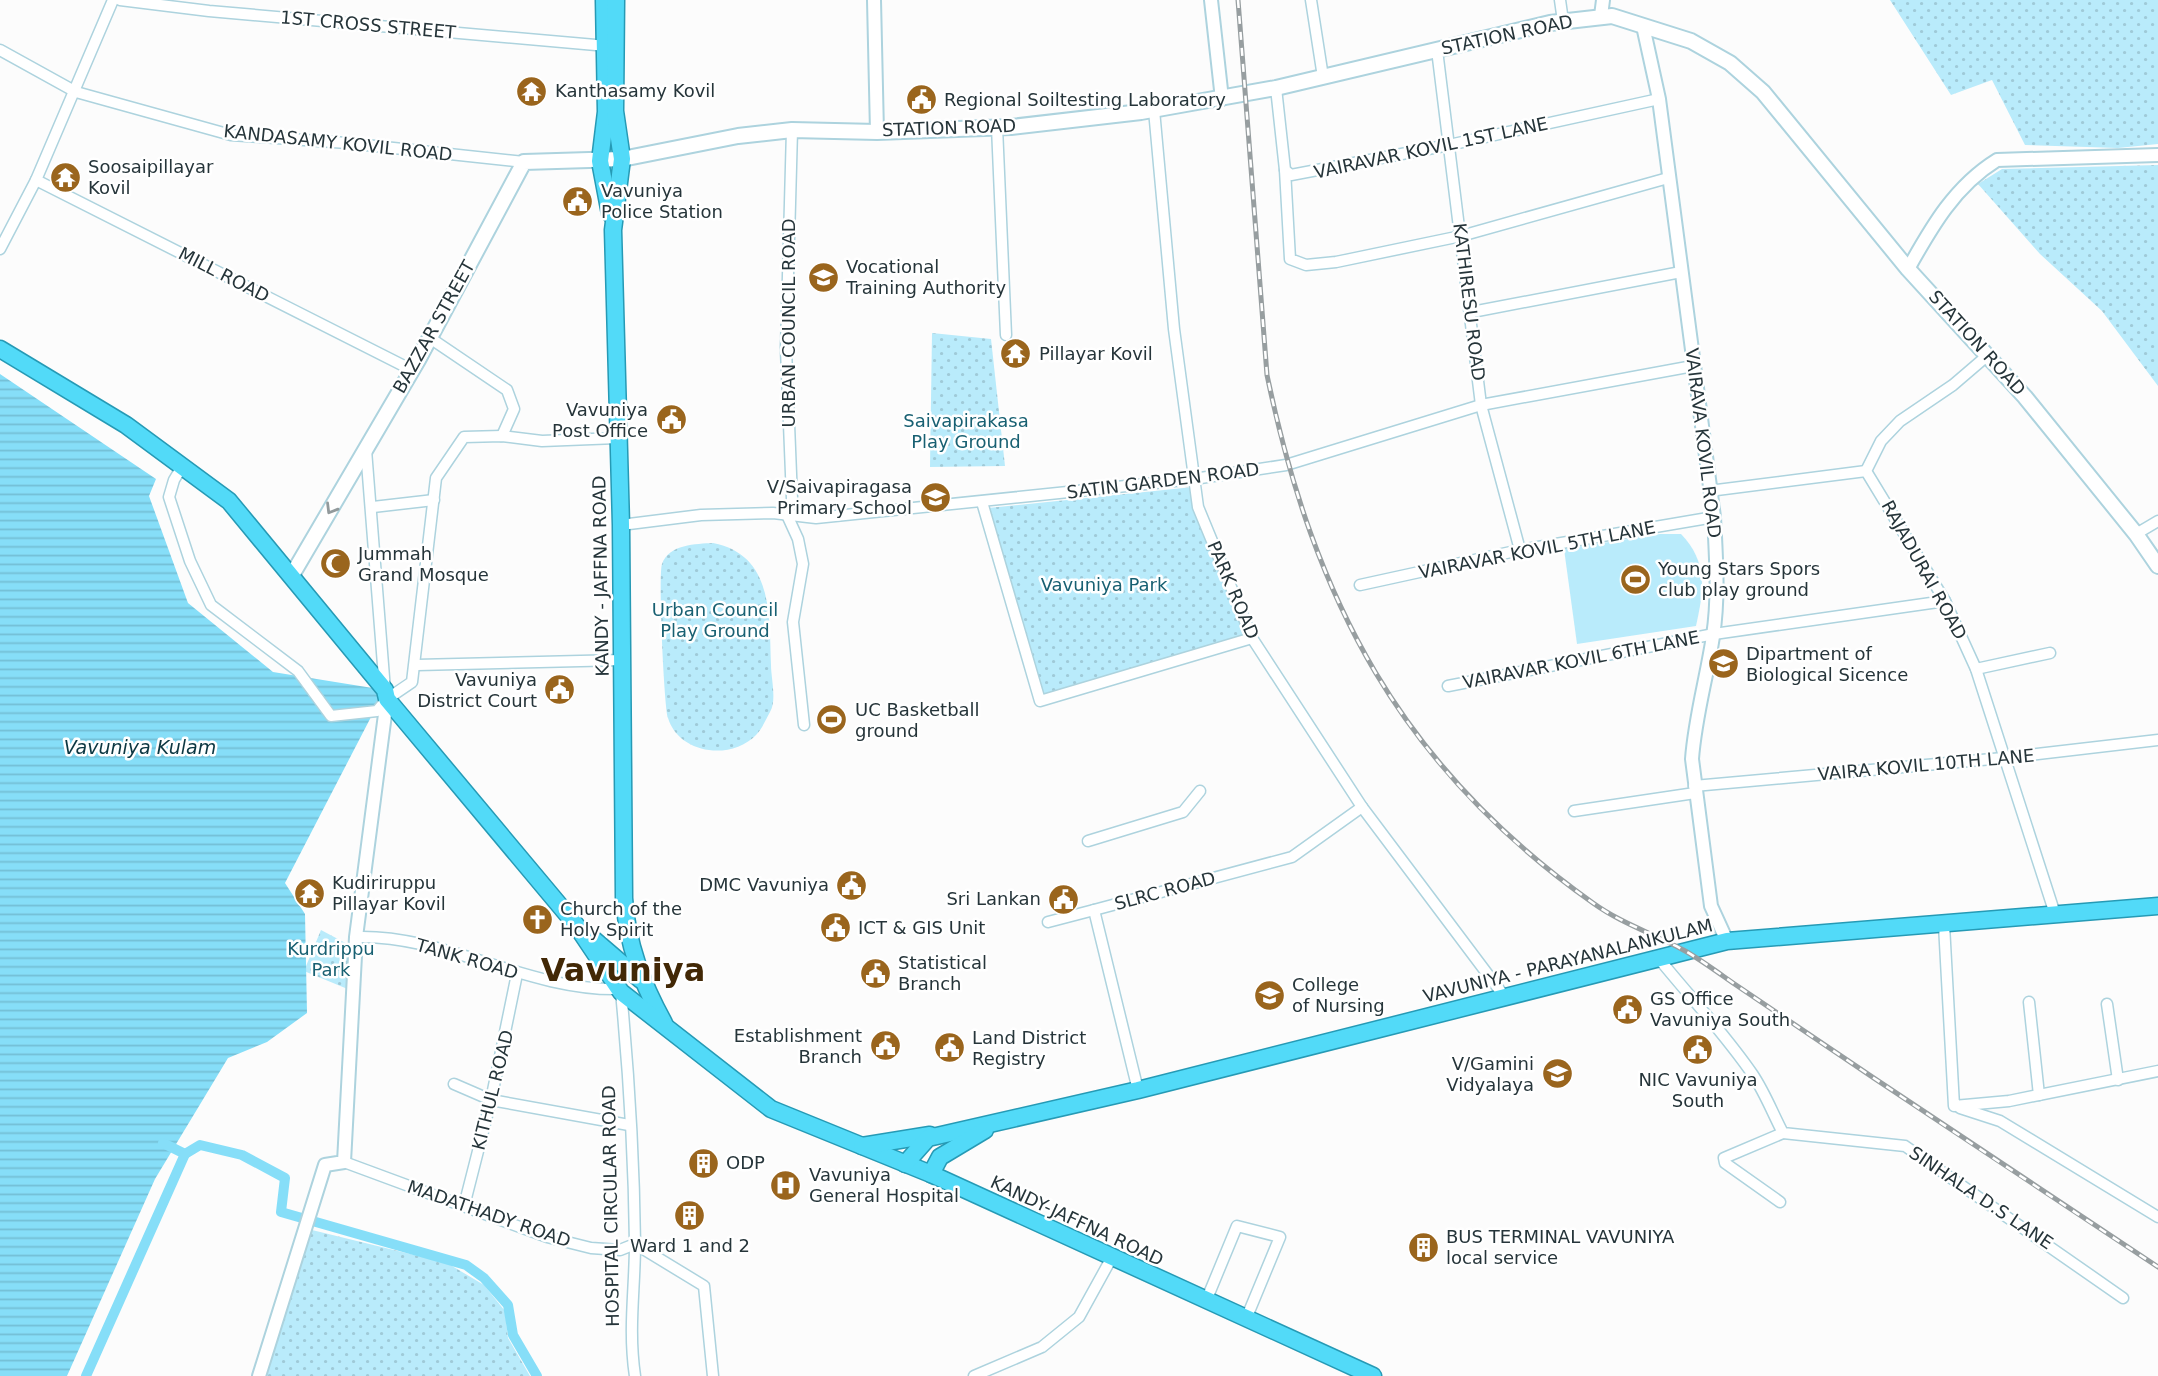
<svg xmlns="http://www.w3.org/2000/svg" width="2158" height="1376" viewBox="0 0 2158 1376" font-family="'DejaVu Sans',sans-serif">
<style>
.green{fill:url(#green-dots)}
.pitch{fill:#b9ebfb}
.water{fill:url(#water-rules)}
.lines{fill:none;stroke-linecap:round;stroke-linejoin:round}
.canal{stroke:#86def8;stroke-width:10}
.minor-casing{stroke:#add3de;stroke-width:13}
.tertiary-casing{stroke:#add3de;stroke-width:16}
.secondary-casing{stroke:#add3de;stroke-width:18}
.trunk-casing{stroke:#269ab5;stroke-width:19}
.minor{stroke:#fff;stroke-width:10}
.tertiary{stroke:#fff;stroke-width:12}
.secondary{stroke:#fff;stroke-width:14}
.trunk{stroke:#52daf8;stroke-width:16}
.rail-casing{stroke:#979ea0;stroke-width:5}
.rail{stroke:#fff;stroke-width:2.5;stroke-dasharray:8;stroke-linecap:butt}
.oneway{stroke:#929a9c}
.labels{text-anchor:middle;stroke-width:5;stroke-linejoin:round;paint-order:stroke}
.street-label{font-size:18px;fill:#26353a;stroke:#fff}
.poi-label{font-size:18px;fill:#26353a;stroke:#fff;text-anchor:start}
.park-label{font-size:18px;fill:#186072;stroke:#fff}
.water-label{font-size:19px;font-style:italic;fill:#0c3742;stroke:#fff}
.town-label{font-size:32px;font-weight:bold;fill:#422806;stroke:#fff}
</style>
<defs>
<pattern id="green-dots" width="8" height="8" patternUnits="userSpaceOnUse" patternTransform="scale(1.75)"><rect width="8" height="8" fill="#b9ebfb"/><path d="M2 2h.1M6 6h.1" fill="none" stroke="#9fcad8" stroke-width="1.8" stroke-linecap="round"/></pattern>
<pattern id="water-rules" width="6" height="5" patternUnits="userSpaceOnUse" patternTransform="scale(1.75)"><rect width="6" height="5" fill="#86def8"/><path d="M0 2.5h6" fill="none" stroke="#74bfd5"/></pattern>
</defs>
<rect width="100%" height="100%" fill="#fcfcfc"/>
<g class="green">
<path d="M1890,0H2158V144L2118,148L2025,145L1992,80L1951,95Z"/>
<path d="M2158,165V386L2102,311L2040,254L1978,184L2002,169Z"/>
<path d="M932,333L991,339L1005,466L930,467Z"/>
<path d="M1193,487L1247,634L1043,695L988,508Z"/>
<path d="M713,543C774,555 769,616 771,665C771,678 777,701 770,712C766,719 762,729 756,735C731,761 679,754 668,718C664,705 658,575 662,564C669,544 696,544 713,543Z"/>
<path d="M321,930L353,947L350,990L304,971Z"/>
<path d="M312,1230L447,1263L484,1285L505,1311L508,1338L530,1376H266Z"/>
</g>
<path class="pitch" d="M1660,534H1681C1708,562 1704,590 1696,626L1577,644L1564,549Z"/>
<path class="water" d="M0,374L156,479L149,496L188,603L273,672L385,690L285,883L305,914L307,1013L267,1042L228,1058L155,1179L67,1376H0Z"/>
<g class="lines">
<g class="canal">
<path d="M185,1154L200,1145L242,1155L285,1178L281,1212L466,1265L484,1278L508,1305L513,1335L537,1376"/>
<path d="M86,1376L185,1154L163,1143"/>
</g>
<defs>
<g id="minor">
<path d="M120,0L209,11L607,46"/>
<path d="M1311,0L1323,77"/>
<path d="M1560,0L1563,21"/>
<path d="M0,50L76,92L231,135L347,143L524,162"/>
<path d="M1437,50L1481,405L1520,550"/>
<path d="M1276,88L1285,170L1291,175L1449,145L1659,99"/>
<path d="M1154,110L1174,329L1198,507L1252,638L1362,807L1504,996"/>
<path d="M997,127L1006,335"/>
<path d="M792,130L786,349L792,499L787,515L798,539L803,564L793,622L804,725"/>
<path d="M1285,170L1290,259L1306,265L1336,262L1461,236L1668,178"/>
<path d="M36,180L412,370"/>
<path d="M0,249L36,180L113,0"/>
<path d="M1472,312L1681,272"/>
<path d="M430,338L507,390L514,409L502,436"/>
<path d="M1988,355L1953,385L1900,421L1881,441L1866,471L1945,601L1976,669L2055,914"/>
<path d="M366,450L385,690"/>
<path d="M183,465L174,480L169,497L190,561L211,605L298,671L331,716L377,711L387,699L412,682L436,478L464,437L502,436L542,441L617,438"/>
<path d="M1709,491L1866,471"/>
<path d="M982,502L1040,701L1252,638"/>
<path d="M373,507L434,500"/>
<path d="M621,525L701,515L773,513L816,518L1194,479L1286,465L1481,405L1693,366"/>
<path d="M2136,534L2158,521"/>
<path d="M1360,585L1520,550L1714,517"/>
<path d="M417,665L622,660"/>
<path d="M1976,669L2050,653"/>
<path d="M1448,686L1714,634L1945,601"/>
<path d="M1694,786L2003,758L2158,740"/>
<path d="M1574,811L1695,793"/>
<path d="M1088,841L1183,812L1200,791"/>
<path d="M1048,922L1094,910"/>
<path d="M1944,925L1954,1106L2009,1101L2158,1071"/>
<path d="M356,937C444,934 528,991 619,989"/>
<path d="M1660,960C1691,998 1725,1034 1753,1075C1765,1093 1773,1114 1783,1133L1905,1146L2123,1298"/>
<path d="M621,992C629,1075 634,1160 635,1243C635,1289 628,1329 635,1376"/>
<path d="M2029,1002L2039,1095"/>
<path d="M2107,1004L2118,1080"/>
<path d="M454,1084L491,1100L629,1125"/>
<path d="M1138,1090L1094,910L1292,857L1362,807"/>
<path d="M1960,1108L2000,1121L2158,1217"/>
<path d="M344,1162L547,1237L591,1248L620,1250L635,1244L704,1286L713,1376"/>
<path d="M1780,1202L1725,1163L1724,1158L1783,1133"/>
<path d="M464,1206L491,1100L517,974"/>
<path d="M1206,1301L1237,1226L1280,1237L1246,1319"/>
<path d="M974,1376L1042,1347L1079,1317L1111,1259"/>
</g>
<g id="tertiary">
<path d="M874,0L877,132"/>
<path d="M1211,0L1222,99"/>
<path d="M1601,16L1603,0"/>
<path d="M1643,26L1659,99L1714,517C1716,557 1719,597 1713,636C1707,677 1695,717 1692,759L1711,906L1727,941"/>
<path d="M1908,269C1932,226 1955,186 1997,160L2158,155"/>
<path d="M259,1376L325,1165L344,1162L356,937L387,699"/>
</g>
<path id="secondary" d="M292,575L418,360L524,162L622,159L738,136L792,130L877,132L1011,127L1141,112L1276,88L1550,23L1612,16L1691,41L1730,63L1763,92L1908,269L2025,397L2136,534L2158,566"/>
<g id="trunk">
<path d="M604,0L606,112L600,161L610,214"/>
<path d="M616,0L615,111L622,159L613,230L621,525L624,898C627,944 642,983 664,1023"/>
<path d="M0,349L126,425L229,501L385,690L387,699L576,925L621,992L771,1109L931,1174L1373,1376"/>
<path d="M592,938L641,980"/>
<path d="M862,1146L930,1135"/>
<path d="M905,1164L928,1138L1138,1090L1727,941L2158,906"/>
<path d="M931,1174L940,1157L985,1130"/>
</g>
</defs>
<use href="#minor" class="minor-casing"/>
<use href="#tertiary" class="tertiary-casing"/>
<use href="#secondary" class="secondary-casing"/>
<use href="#trunk" class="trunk-casing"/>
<use href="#minor" class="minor"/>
<use href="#tertiary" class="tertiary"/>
<use href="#secondary" class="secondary"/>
<use href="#trunk" class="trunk"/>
<defs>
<path id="rail" d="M1238,0L1267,375C1314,601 1401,767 1593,903C1622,924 1657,935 1687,952C1704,962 1720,974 1736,985C1876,1080 2017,1174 2158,1267"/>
</defs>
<use href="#rail" class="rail-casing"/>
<use href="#rail" class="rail"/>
</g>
<defs><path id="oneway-chevron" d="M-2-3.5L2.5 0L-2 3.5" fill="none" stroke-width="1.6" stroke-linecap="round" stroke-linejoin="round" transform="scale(1.75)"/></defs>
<use class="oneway" href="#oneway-chevron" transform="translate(331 509) rotate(121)"/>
<defs>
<symbol id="temple-disc" viewBox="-11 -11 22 22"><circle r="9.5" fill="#9a651d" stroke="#fff"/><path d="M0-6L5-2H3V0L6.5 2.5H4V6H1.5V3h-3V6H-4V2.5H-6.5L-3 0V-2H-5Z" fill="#fff"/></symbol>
<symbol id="civic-disc" viewBox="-11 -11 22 22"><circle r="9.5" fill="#9a651d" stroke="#fff"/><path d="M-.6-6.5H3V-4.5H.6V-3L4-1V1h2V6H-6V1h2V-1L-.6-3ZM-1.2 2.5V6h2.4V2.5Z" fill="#fff"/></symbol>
<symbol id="university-disc" viewBox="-11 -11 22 22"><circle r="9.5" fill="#9a651d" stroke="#fff"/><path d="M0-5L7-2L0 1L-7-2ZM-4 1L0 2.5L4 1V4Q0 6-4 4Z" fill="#fff"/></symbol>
<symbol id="school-disc" viewBox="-11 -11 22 22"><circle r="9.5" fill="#9a651d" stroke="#fff"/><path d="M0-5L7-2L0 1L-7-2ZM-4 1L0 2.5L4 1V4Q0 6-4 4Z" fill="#fff"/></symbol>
<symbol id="mosque-disc" viewBox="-11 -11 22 22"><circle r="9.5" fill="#9a651d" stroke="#fff"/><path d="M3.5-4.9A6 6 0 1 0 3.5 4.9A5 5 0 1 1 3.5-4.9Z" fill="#fff"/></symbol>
<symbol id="stadium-disc" viewBox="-11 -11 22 22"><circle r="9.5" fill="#9a651d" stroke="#fff"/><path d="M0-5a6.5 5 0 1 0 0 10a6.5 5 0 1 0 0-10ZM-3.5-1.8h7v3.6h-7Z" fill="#fff"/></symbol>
<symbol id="church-disc" viewBox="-11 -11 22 22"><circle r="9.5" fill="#9a651d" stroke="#fff"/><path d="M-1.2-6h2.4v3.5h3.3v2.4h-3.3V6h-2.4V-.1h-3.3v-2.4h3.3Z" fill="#fff"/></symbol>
<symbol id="building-disc" viewBox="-11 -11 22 22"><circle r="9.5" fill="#9a651d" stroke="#fff"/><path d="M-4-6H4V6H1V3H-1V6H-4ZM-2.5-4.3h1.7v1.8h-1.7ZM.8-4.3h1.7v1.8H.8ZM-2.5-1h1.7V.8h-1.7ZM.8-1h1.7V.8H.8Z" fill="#fff"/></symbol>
<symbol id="hospital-disc" viewBox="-11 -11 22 22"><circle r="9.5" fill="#9a651d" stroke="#fff"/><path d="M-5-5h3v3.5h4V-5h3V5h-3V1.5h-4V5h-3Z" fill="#fff"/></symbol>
</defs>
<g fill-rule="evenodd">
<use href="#temple-disc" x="514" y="74" width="35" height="35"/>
<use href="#civic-disc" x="904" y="82" width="35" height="35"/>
<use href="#temple-disc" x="48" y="160" width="35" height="35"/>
<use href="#civic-disc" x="560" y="184" width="35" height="35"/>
<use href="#university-disc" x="806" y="260" width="35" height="35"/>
<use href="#temple-disc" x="998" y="336" width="35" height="35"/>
<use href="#civic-disc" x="654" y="402" width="35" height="35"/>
<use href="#school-disc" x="918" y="480" width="35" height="35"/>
<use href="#mosque-disc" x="318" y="546" width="35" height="35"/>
<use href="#stadium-disc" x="1618" y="562" width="35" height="35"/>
<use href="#university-disc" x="1706" y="646" width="35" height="35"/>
<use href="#civic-disc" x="542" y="672" width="35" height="35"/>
<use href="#stadium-disc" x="814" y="702" width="35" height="35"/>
<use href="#civic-disc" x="834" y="868" width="35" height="35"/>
<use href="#temple-disc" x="292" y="876" width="35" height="35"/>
<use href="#civic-disc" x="1046" y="882" width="35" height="35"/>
<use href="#church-disc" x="520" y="902" width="35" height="35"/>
<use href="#civic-disc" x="818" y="910" width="35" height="35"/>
<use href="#civic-disc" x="858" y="956" width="35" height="35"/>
<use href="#university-disc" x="1252" y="978" width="35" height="35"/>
<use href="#civic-disc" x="1610" y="992" width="35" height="35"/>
<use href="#civic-disc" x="868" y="1028" width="35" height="35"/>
<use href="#civic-disc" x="932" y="1030" width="35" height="35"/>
<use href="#civic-disc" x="1680" y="1032" width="35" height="35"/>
<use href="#school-disc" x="1540" y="1056" width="35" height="35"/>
<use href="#building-disc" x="686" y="1146" width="35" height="35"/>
<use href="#hospital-disc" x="768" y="1168" width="35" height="35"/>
<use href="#building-disc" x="672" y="1198" width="35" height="35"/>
<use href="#building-disc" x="1406" y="1230" width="35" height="35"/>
</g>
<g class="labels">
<g class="street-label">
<text transform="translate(368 25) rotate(5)" y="6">1ST CROSS STREET</text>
<text transform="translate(1507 35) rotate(-12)" y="6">STATION ROAD</text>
<text transform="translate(949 128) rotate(-2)" y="6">STATION ROAD</text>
<text transform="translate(338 143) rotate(6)" y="6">KANDASAMY KOVIL ROAD</text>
<text transform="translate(1431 148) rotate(-12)" y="6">VAIRAVAR KOVIL 1ST LANE</text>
<text transform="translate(224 275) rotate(27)" y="6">MILL ROAD</text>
<text transform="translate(1469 302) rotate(83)" y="6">KATHIRESU ROAD</text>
<text transform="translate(789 323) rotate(-90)" y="6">URBAN COUNCIL ROAD</text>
<text transform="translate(434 327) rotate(-61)" y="6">BAZZAR STREET</text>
<text transform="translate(1977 343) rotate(48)" y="6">STATION ROAD</text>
<text transform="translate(1703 443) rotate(83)" y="6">VAIRAVA KOVIL ROAD</text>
<text transform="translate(1163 481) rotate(-7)" y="6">SATIN GARDEN ROAD</text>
<text transform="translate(1537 550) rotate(-11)" y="6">VAIRAVAR KOVIL 5TH LANE</text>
<text transform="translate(1924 570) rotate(61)" y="6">RAJADURAI ROAD</text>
<text transform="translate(601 576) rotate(-91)" y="6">KANDY - JAFFNA ROAD</text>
<text transform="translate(1233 590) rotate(67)" y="6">PARK ROAD</text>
<text transform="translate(1581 660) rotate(-11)" y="6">VAIRAVAR KOVIL 6TH LANE</text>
<text transform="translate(1926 765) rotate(-5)" y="6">VAIRA KOVIL 10TH LANE</text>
<text transform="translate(1165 891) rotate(-15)" y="6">SLRC ROAD</text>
<text transform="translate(467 959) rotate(16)" y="6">TANK ROAD</text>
<text transform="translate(1568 961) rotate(-14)" y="6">VAVUNIYA - PARAYANALANKULAM</text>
<text transform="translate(493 1090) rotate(-76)" y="6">KITHUL ROAD</text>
<text transform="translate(1981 1198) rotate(34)" y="6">SINHALA D.S LANE</text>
<text transform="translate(611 1206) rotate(-91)" y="6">HOSPITAL CIRCULAR ROAD</text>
<text transform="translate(489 1214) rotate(19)" y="6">MADATHADY ROAD</text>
<text transform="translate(1077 1221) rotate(25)" y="6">KANDY-JAFFNA ROAD</text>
</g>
<g class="poi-label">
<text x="555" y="97">Kanthasamy Kovil</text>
<text x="944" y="106">Regional Soiltesting Laboratory</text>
<text x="88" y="173">Soosaipillayar<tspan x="88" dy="21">Kovil</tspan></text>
<text x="601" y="197">Vavuniya<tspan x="601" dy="21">Police Station</tspan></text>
<text x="846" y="273">Vocational<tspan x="846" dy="21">Training Authority</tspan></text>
<text x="1039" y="360">Pillayar Kovil</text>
<text x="648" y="416" text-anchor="end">Vavuniya<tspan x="648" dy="21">Post Office</tspan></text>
<text x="912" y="493" text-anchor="end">V/Saivapiragasa<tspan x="912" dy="21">Primary School</tspan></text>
<text x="358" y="560">Jummah<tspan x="358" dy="21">Grand Mosque</tspan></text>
<text x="1658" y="575">Young Stars Spors<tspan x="1658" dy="21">club play ground</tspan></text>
<text x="1746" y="660">Dipartment of<tspan x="1746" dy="21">Biological Sicence</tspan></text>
<text x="537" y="686" text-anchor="end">Vavuniya<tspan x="537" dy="21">District Court</tspan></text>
<text x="855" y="716">UC Basketball<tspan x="855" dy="21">ground</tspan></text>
<text x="332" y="889">Kudiriruppu<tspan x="332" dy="21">Pillayar Kovil</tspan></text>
<text x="829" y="891" text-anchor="end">DMC Vavuniya</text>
<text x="1041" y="905" text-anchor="end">Sri Lankan</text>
<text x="560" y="915">Church of the<tspan x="560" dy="21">Holy Spirit</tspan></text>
<text x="858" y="934">ICT &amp; GIS Unit</text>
<text x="898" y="969">Statistical<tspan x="898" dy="21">Branch</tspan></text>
<text x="1292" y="991">College<tspan x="1292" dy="21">of Nursing</tspan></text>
<text x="1650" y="1005">GS Office<tspan x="1650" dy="21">Vavuniya South</tspan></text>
<text x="862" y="1042" text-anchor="end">Establishment<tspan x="862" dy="21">Branch</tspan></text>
<text x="972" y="1044">Land District<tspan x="972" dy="21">Registry</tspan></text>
<text x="1534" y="1070" text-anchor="end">V/Gamini<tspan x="1534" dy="21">Vidyalaya</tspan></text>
<text x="1698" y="1086" text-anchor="middle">NIC Vavuniya<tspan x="1698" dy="21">South</tspan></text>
<text x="726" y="1169">ODP</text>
<text x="809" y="1181">Vavuniya<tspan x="809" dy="21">General Hospital</tspan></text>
<text x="1446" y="1243">BUS TERMINAL VAVUNIYA<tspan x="1446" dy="21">local service</tspan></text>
<text x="690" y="1252" text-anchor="middle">Ward 1 and 2</text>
</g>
<g class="park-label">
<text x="966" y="427">Saivapirakasa<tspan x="966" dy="21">Play Ground</tspan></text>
<text x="1104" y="591">Vavuniya Park</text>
<text x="715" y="616">Urban Council<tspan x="715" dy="21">Play Ground</tspan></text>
<text x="331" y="955">Kurdrippu<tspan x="331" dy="21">Park</tspan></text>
</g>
<g class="water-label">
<text x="140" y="754">Vavuniya Kulam</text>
</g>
<g class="town-label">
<text x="623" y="981">Vavuniya</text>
</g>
</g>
</svg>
